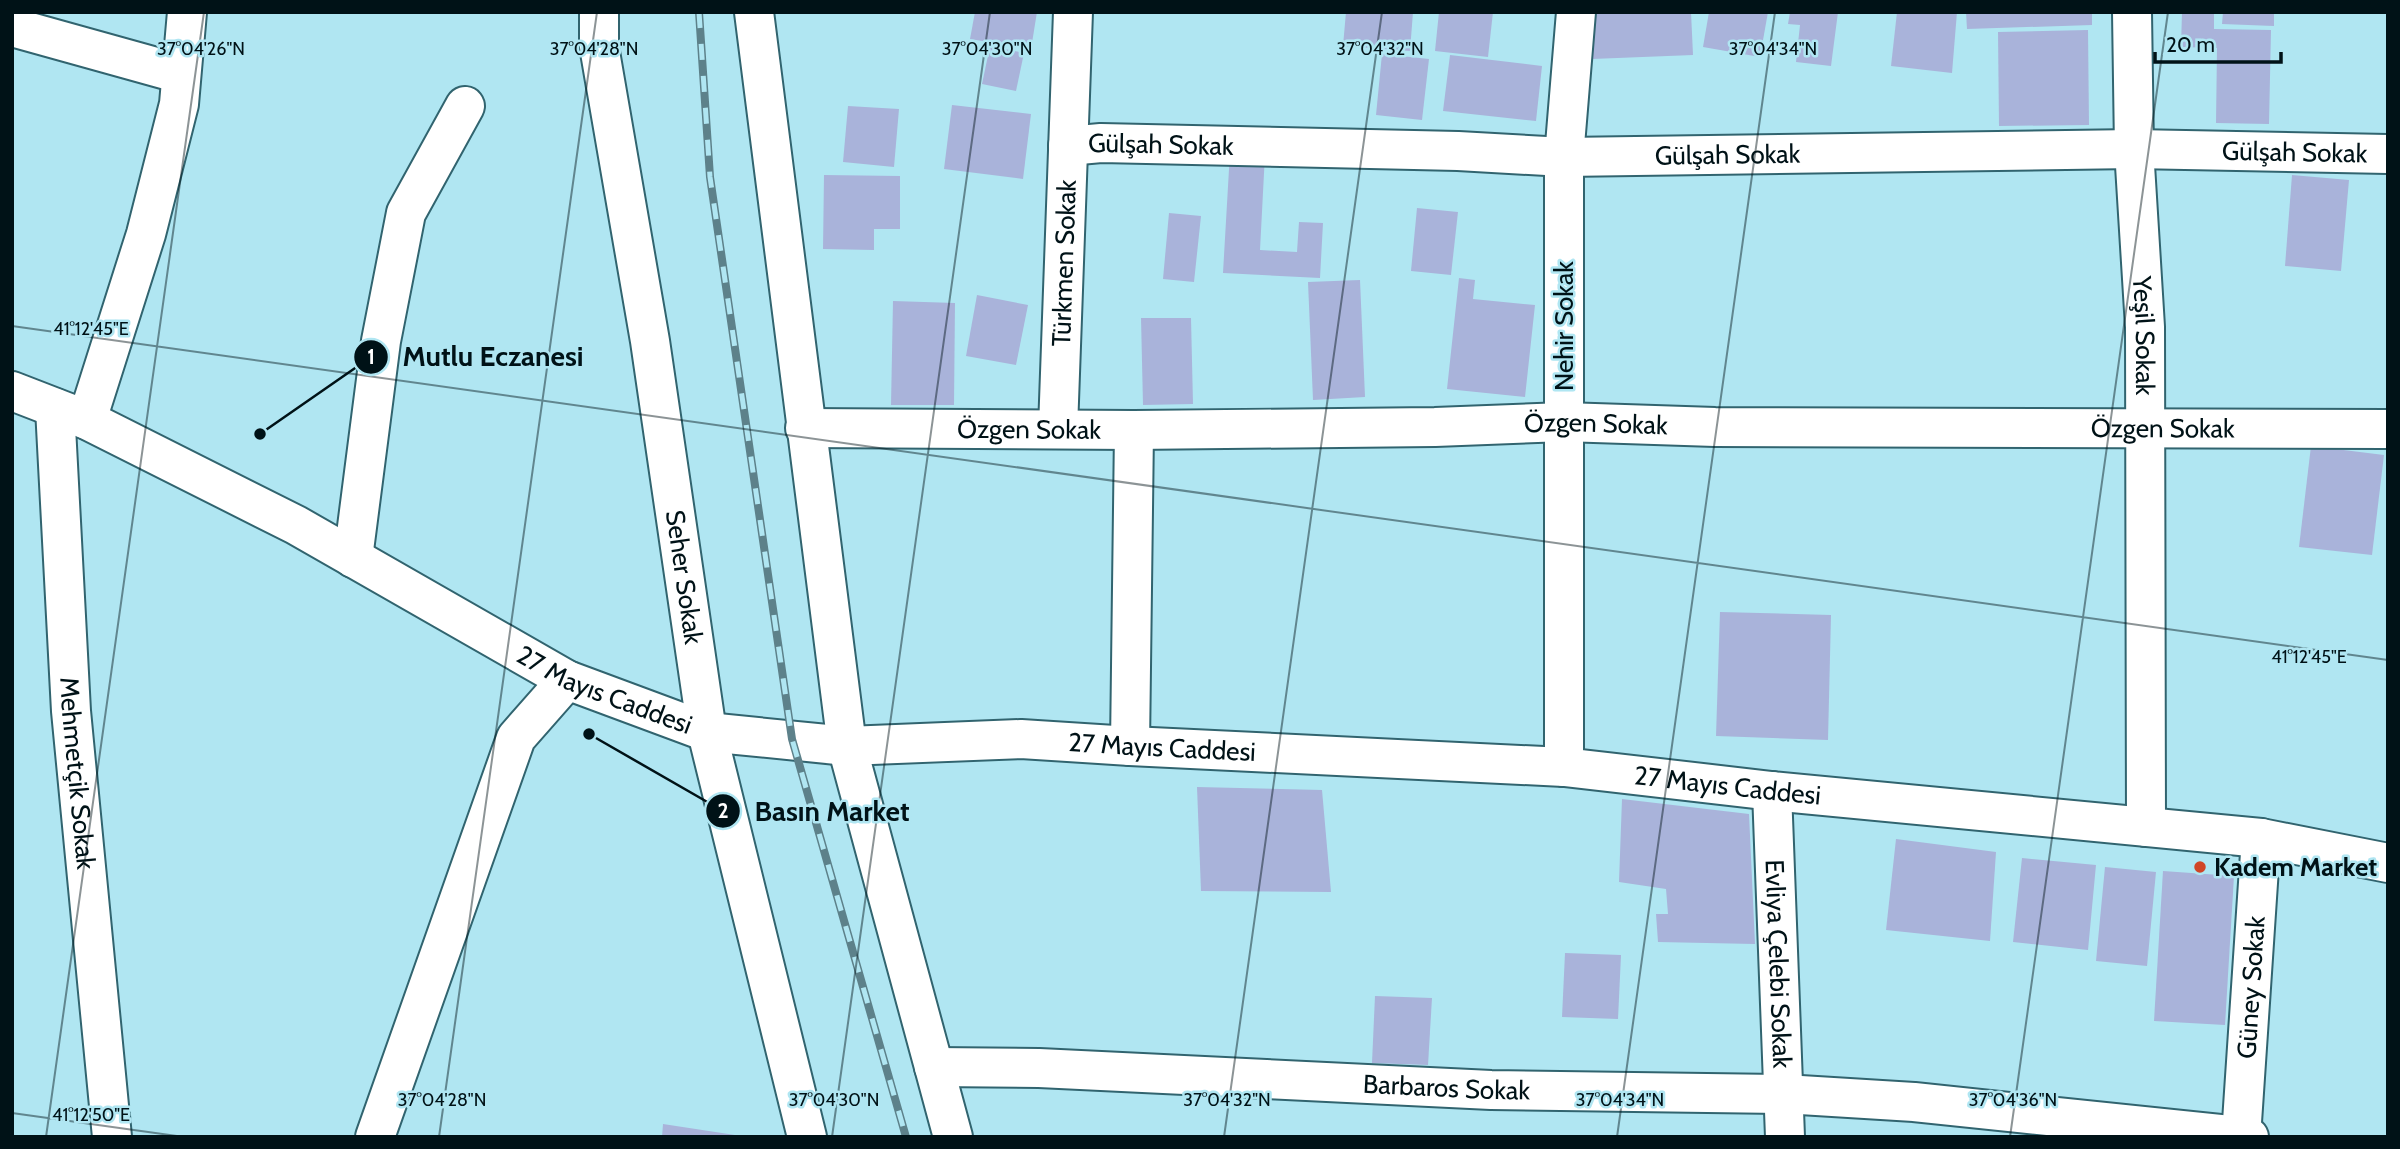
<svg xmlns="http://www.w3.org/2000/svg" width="2400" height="1149" viewBox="0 0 2400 1149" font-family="Cabin,sans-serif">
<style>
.building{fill:#a9b3da}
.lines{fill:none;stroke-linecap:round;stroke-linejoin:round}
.minor-casing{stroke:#31646f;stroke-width:42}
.minor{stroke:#fff;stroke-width:38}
.rail-casing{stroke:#5d818a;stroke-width:8}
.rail{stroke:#b0e6f2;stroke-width:5;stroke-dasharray:16;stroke-linecap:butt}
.ticks{fill:none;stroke:#001217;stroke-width:2;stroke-opacity:0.45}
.poi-dot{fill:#d04526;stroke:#b0e6f2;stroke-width:2.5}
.labels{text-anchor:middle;stroke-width:5;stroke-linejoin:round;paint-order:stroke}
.street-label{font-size:26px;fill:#001217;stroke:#b0e6f2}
.poi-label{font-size:26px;font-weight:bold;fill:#001217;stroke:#b0e6f2;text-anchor:start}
.ticks-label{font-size:18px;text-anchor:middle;fill:#001217;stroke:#b0e6f2;stroke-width:5;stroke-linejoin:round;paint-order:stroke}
.leader{fill:none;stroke:#001217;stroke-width:2.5}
.callout-dot{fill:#001217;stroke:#b0e6f2;stroke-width:2.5}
.mark-label{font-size:21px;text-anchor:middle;font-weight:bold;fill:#fff}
.callout-label{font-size:28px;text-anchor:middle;font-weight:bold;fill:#001217;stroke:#b0e6f2;stroke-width:5;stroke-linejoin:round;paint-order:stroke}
</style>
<rect width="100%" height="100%" fill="#b0e6f2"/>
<g class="building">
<path d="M975,12H1037L1031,49L970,39Z"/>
<path d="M1346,12H1413L1410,51L1343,46Z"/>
<path d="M1439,12H1493L1488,57L1435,51Z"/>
<path d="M1590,12H1691L1693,55L1592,59Z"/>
<path d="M1709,12H1768L1760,57L1703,47Z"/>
<path d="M1790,12H1838L1831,66L1796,62L1800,25L1788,24Z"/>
<path d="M1897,12H1957L1952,73L1891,66Z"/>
<path d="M1966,12H2092V25L1967,29Z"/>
<path d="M2182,12H2214V29L2271,30L2269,124L2216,123L2217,48L2181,47Z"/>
<path d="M2223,12H2274V26L2222,24Z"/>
<path d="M2088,30L2089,125L1999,126L1998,32Z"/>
<path d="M990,46L1024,53L1016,91L982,84Z"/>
<path d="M1382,54L1429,59L1422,120L1376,115Z"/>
<path d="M1450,55L1542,66L1536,121L1443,111Z"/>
<path d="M952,105L1031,114L1023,179L944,169Z"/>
<path d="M848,106L899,109L894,167L843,162Z"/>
<path d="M1230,152L1265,154L1260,250L1297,252L1299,222L1323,223L1320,278L1223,273Z"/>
<path d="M824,175L900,176V229H874V250L823,249Z"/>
<path d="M2292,175L2349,180L2341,271L2285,266Z"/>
<path d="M1417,208L1458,212L1451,275L1411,271Z"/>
<path d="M1169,213L1201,216L1194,282L1163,279Z"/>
<path d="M1459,278L1475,280L1473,299L1535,305L1525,397L1447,389Z"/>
<path d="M1360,280L1365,397L1313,400L1308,282Z"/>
<path d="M977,295L1028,305L1016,365L966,356Z"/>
<path d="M893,301L955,303L954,405H891Z"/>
<path d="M1141,318H1191L1193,404L1143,405Z"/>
<path d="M2311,446L2384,455L2372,555L2299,547Z"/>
<path d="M1720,612L1831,615L1828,740L1716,736Z"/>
<path d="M1197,787L1322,790L1331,892L1201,891Z"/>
<path d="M1622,799L1749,814L1755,944L1658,942L1656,914H1668L1666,889L1619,882Z"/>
<path d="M1896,839L1996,852L1990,941L1886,930Z"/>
<path d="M2022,858L2096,865L2088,950L2013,942Z"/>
<path d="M2105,867L2156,872L2147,966L2096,961Z"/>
<path d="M2163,871L2234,876L2225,1025L2154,1021Z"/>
<path d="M1565,953L1621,955L1618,1019L1562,1017Z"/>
<path d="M1375,996L1432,998L1428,1065L1372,1063Z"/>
<path d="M663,1124L735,1135V1137H662Z"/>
</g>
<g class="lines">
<defs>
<g id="minor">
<path id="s1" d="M599,12V46L650,341L707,732L807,1137"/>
<path d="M754,12L847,746L953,1137"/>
<path id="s2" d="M2132,12L2134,149L2145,327L2146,827"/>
<path d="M12,27L181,74"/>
<path id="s3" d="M1068,146L1101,143L1458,151L1564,157L2134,149L2388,154"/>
<path id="s4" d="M12,391L87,420L296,525L567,680L707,732L847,746L1021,739L1130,746L1564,767L1772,791L2261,838L2388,863"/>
<path id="s5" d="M55,408L71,711L112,1137"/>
<path d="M87,420L146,234L179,104L187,12"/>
<path id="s6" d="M805,428L1134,430L1435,427L1564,422L1715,427L2388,429"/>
<path id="s7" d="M1058,429L1073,12"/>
<path d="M353,558L381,341L406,213L465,106"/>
<path d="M1130,746L1134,430"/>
<path d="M1564,767V157L1576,12"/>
<path id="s8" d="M1772,791L1785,1137"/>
<path id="s9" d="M934,1067L1039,1068L1491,1090L1784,1094L1914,1102L2249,1137"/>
<path d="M375,1137L516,738L567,680"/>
<path id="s10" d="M2241,1137L2261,838"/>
</g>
</defs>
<use href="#minor" class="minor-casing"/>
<use href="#minor" class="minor"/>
<defs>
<path id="rail" d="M699,12L710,177L792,739L906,1137"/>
</defs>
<use href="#rail" class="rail-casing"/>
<use href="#rail" class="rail"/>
</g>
<path class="ticks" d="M12,326L2388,660M12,1113L184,1137M46,1137L204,12M439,1137L597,12M832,1137L990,12M1224,1137L1382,12M1617,1137L1775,12M2010,1137L2168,12"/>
<circle class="poi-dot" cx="2200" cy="867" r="7"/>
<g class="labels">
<g class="street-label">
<text dy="9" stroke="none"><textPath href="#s3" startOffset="93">Gülşah Sokak</textPath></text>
<text dy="9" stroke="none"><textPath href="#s3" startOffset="1227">Gülşah Sokak</textPath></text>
<text dy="9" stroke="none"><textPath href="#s3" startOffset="660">Gülşah Sokak</textPath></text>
<text dy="9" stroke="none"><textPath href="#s7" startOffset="166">Türkmen Sokak</textPath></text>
<text transform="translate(1564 326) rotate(-90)" y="9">Nehir Sokak</text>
<text dy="9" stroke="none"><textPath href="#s2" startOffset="324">Yeşil Sokak</textPath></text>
<text dy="9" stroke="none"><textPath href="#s6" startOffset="791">Özgen Sokak</textPath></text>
<text dy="9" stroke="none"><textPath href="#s6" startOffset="1358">Özgen Sokak</textPath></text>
<text dy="9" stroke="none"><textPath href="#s6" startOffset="224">Özgen Sokak</textPath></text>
<text dy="9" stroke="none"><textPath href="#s1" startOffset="572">Seher Sokak</textPath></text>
<text dy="9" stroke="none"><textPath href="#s4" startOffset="665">27 Mayıs Caddesi</textPath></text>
<text dy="9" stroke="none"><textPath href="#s4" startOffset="1232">27 Mayıs Caddesi</textPath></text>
<text dy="9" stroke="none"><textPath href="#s5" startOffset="366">Mehmetçik Sokak</textPath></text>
<text dy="9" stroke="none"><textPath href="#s4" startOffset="1799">27 Mayıs Caddesi</textPath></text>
<text dy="9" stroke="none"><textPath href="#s8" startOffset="173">Evliya Çelebi Sokak</textPath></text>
<text dy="9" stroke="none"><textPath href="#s10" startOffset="150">Güney Sokak</textPath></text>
<text dy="9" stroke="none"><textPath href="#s9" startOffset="513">Barbaros Sokak</textPath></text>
</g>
<g class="poi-label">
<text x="2214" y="876">Kadem Market</text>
</g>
</g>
<g class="ticks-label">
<text x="201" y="55">37°04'26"N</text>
<text x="594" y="55">37°04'28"N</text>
<text x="987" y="55">37°04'30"N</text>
<text x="1380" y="55">37°04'32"N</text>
<text x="1773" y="55">37°04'34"N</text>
<text x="91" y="335">41°12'45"E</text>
<text x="2309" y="663">41°12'45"E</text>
<text x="442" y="1106">37°04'28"N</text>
<text x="834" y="1106">37°04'30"N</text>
<text x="1227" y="1106">37°04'32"N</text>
<text x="1620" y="1106">37°04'34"N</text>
<text x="2013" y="1106">37°04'36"N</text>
<text x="91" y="1121">41°12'50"E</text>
</g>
<path class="leader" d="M260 434L371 357M589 734L723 811"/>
<g class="callout-dot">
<circle cx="260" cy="434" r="7"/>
<circle cx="589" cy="734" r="7"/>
<circle cx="371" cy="357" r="18"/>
<circle cx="723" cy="811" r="18"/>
</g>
<g class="mark-label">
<text x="371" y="364">1</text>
<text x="723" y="818">2</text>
</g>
<g class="callout-label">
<text x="493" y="366">Mutlu Eczanesi</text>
<text x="832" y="821">Basın Market</text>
</g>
<rect width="2400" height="1149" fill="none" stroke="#001217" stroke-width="28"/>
<path d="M2155 52v10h126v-10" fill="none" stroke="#001217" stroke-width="3.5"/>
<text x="2166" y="52" font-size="21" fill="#001217" stroke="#b0e6f2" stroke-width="5" paint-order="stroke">20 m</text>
</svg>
